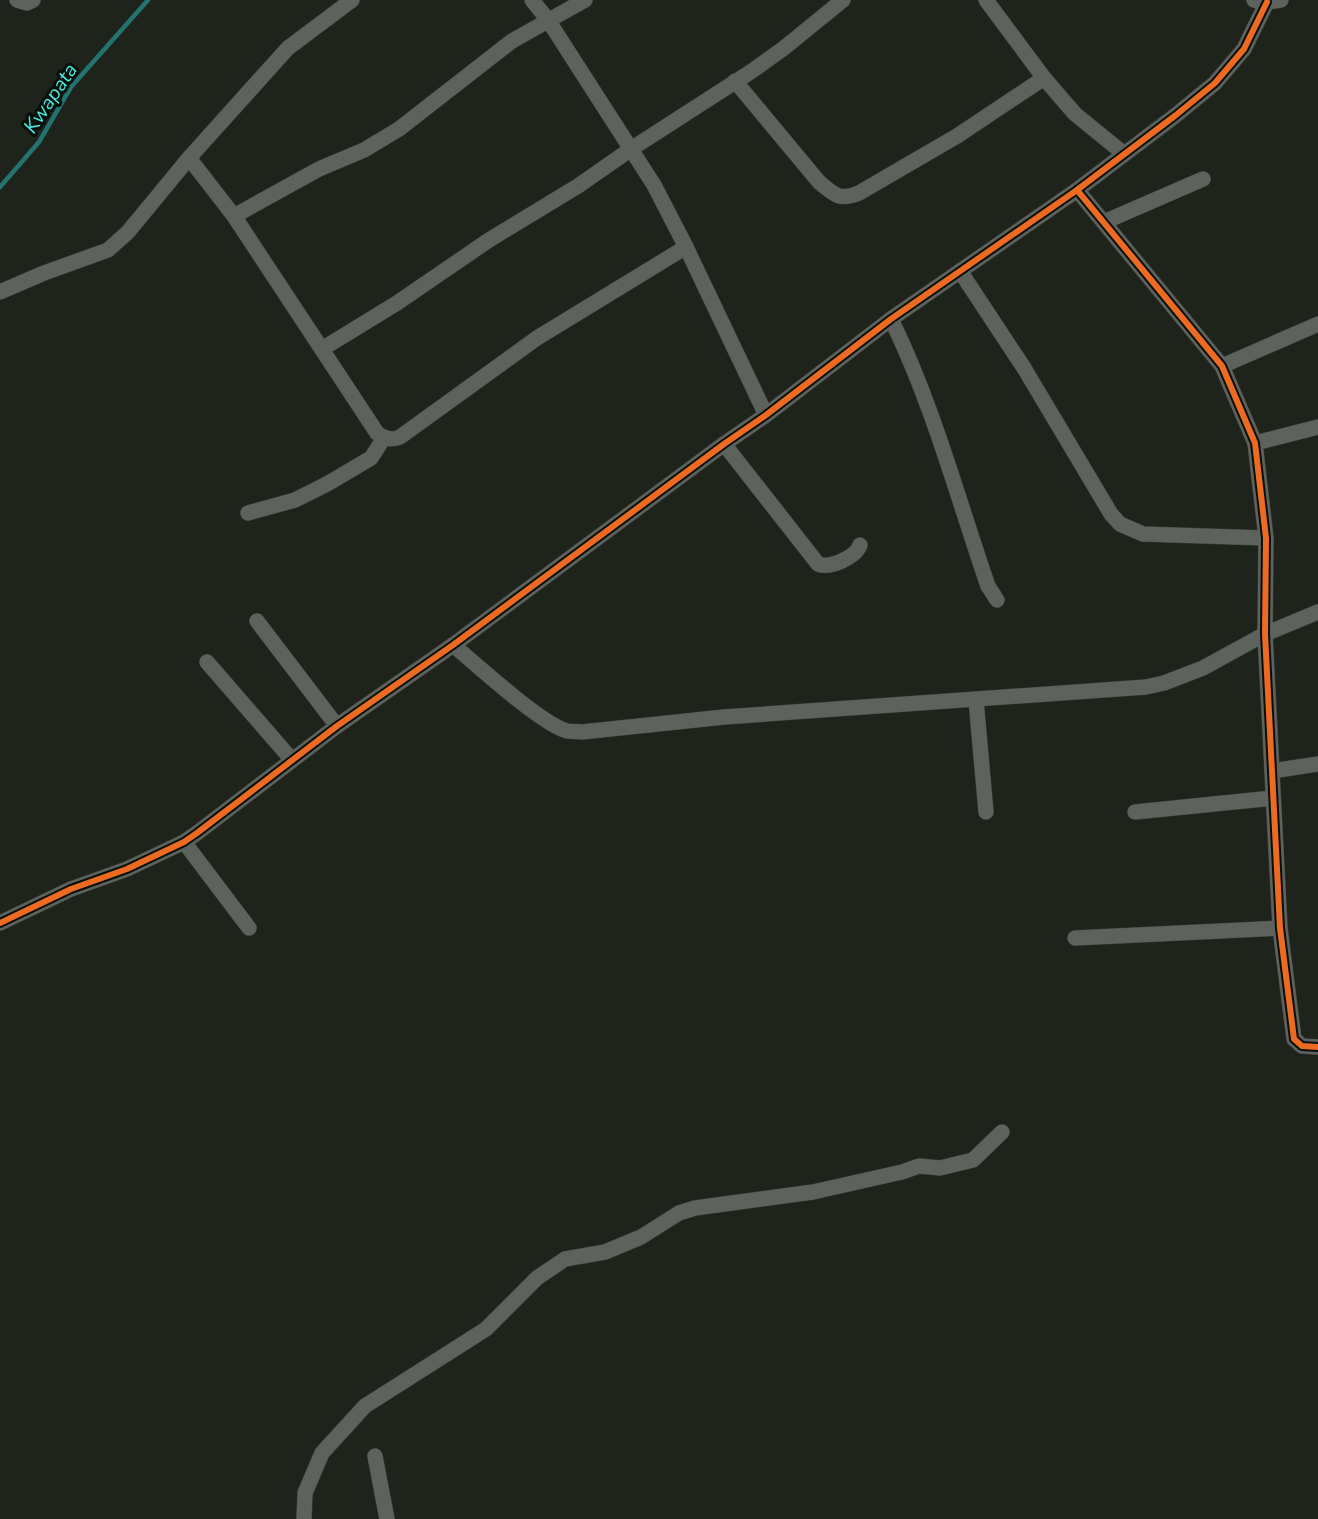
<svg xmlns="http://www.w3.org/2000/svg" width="1318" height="1519" viewBox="0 0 1318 1519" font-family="'Nunito Sans',sans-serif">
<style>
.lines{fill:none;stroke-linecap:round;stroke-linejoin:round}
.stream{stroke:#247370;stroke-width:4.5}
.minor-casing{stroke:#3b413a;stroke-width:16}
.minor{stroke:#5d625c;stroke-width:15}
.cycleway-casing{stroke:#090f09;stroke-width:10}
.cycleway{stroke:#ed6a23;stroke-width:6}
.labels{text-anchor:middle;stroke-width:6;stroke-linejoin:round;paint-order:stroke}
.water-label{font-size:20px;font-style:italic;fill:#49e9e2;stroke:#090f09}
</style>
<rect width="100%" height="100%" fill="#1e241c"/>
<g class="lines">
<path class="stream" d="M0,187L39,142L71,87L148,0"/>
<defs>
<g id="minor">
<path d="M17,0L27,3L33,0"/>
<path d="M352,0L288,48L189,158L234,216L377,433C385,438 391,441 400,437L537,338L686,247"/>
<path d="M532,0L548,20L654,185L686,247L766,415"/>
<path d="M986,0L1044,78L1075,114L1123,153"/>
<path d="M1254,0L1267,2L1281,0"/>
<path d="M735,81L819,182C834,195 840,201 859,193L957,136L1044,78"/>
<path d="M1077,190L1222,366L1255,443L1266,538L1265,634L1280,928L1294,1039L1302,1046L1318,1047"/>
<path d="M234,216L319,169L364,150L399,129L512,41L585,0"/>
<path d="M1104,222L1203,179"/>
<path d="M960,271L1024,368L1111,514L1120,524L1143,534L1266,538"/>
<path d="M0,292L44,273L108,250L128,232L189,158"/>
<path d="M891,319C933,405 957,496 988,586L997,600"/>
<path d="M322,349L397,303L489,240L578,186L631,149L752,71L784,48L843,0"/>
<path d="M1222,366L1318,324"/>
<path d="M1255,443L1318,427"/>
<path d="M724,444L818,564C830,569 856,557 860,545"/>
<path d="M248,513L295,500L327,484L371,458L384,438"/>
<path d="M257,621L337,726"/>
<path d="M453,645C477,665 541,724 567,731C572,732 577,731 582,732L724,717L1146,687L1164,683L1203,668L1265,634L1318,612"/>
<path d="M207,662L292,760"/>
<path d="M976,700L986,812"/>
<path d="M1272,771L1318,764"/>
<path d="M1135,812L1273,798"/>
<path d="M184,842L249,928"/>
<path d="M0,923L71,889L127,869L184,842L197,833L337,726L453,645L724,444L766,415L891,319L1077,190L1176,115L1215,83L1244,49L1267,2"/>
<path d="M1075,938L1280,928"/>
<path d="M375,1456L387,1519"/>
<path d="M304,1519L305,1493L322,1453L365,1406L486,1329L537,1278L565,1259L605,1252L641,1237L679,1213L695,1208L813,1192L902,1172L919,1166L940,1168L973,1160L1002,1132"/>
</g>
</defs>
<use href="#minor" class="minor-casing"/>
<use href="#minor" class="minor"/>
<defs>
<g id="cycleway">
<path d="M1077,190L1222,366L1255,443L1266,538L1265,634L1280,928L1294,1039L1302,1046L1318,1047"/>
<path d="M0,923L71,889L127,869L184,842L197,833L337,726L453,645L724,444L766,415L891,319L1077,190L1176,115L1215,83L1244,49L1267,2"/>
</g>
</defs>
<use href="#cycleway" class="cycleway-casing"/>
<use href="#cycleway" class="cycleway"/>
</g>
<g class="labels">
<g class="water-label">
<text transform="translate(50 98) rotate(-56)" y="7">Kwapata</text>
</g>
</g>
</svg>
